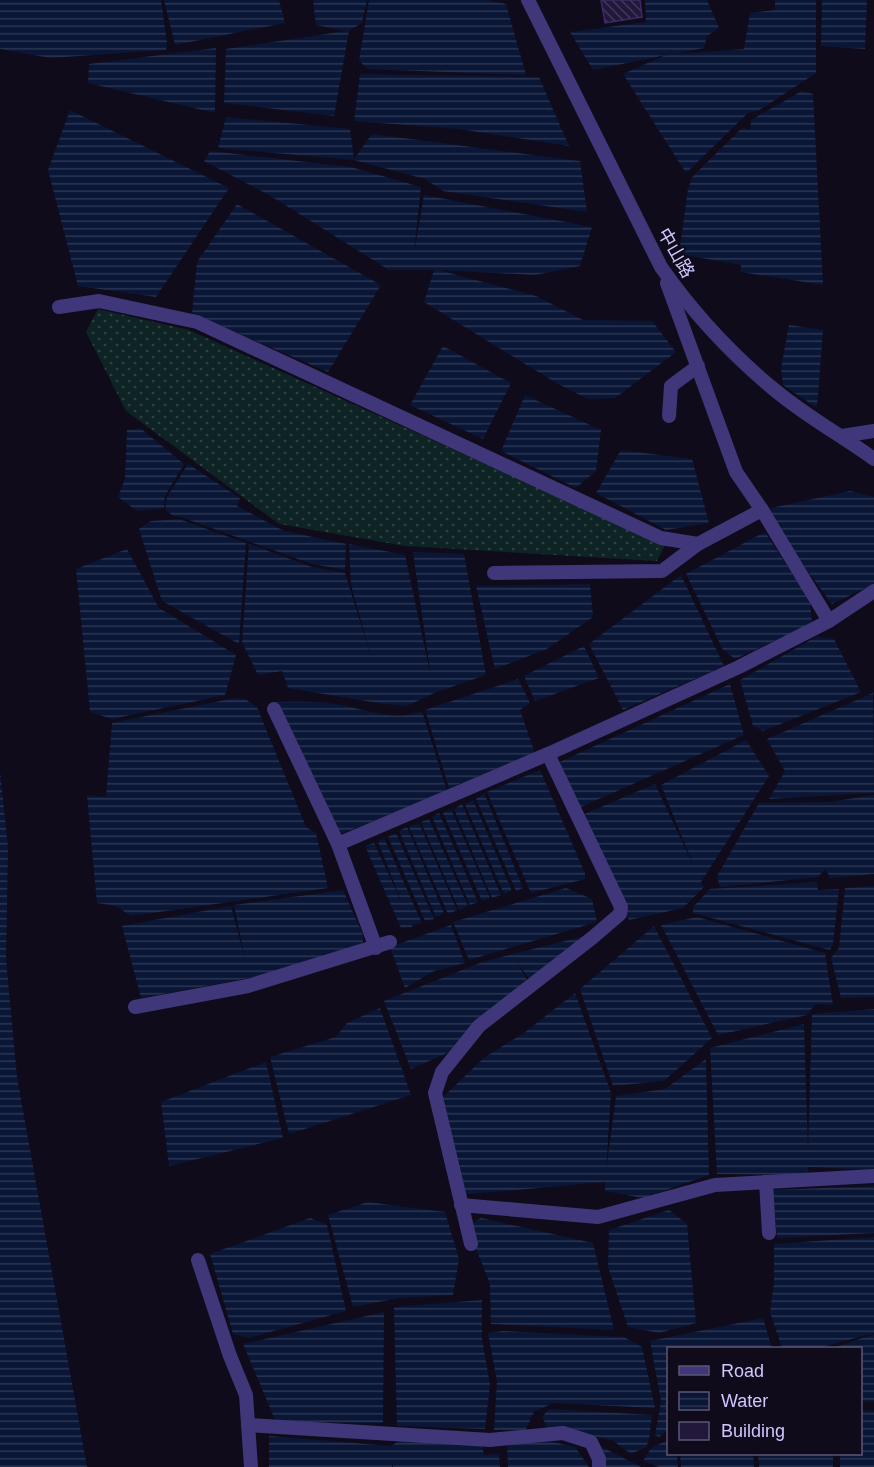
<svg xmlns="http://www.w3.org/2000/svg" width="874" height="1467" viewBox="0 0 874 1467" font-family="Helvetica,'Noto Sans TC',sans-serif">
<style>
.grass{fill:url(#grass-dots)}
.water{fill:url(#water-rules)}
.building{fill:url(#building-back-hatch);stroke:#3b2a67;stroke-width:1.5}
.lines{fill:none;stroke-linecap:round;stroke-linejoin:round}
.minor{stroke:#3f3779;stroke-width:14}
.labels{text-anchor:middle;stroke-width:4.5;stroke-linejoin:round;paint-order:stroke}
.street-label{font-size:18px;fill:#d1c6fe;stroke:#0f0b1b}
</style>
<defs>
<pattern id="grass-dots" width="8" height="8" patternUnits="userSpaceOnUse" patternTransform="scale(1.5)"><rect width="8" height="8" fill="#0e2324"/><path d="M2 2h.1M6 6h.1" fill="none" stroke="#304145" stroke-width="1.8" stroke-linecap="round"/></pattern>
<pattern id="water-rules" width="6" height="5" patternUnits="userSpaceOnUse" patternTransform="scale(1.5)"><rect width="6" height="5" fill="#091636"/><path d="M0 2.5h6" fill="none" stroke="#2c3654"/></pattern>
<pattern id="building-back-hatch" width="6" height="6" patternUnits="userSpaceOnUse" patternTransform="scale(1.5)"><rect width="6" height="6" fill="#22183b"/><path d="M-1 5l2 2M0 0l6 6M5-1l2 2" fill="none" stroke="#413858"/></pattern>
</defs>
<rect width="100%" height="100%" fill="#0f0b1b"/>
<path class="grass" d="M98,309L189,330L665,545L657,561L405,546L279,524L126,411L86,332Z"/>
<g class="water">
<path d="M0,0H161L167,43L166,50L50,58L0,49Z"/>
<path d="M164,0H279L285,23L175,45Z"/>
<path d="M313,0H367L362,23L349,31L334,116L224,103L226,49L346,31L316,25Z"/>
<path d="M369,0H487L506,4L526,75L368,69L359,61Z"/>
<path d="M645,0H707L719,28L707,36L704,48L675,54L744,49L750,13L775,10V0H816V73L758,111L748,113L686,173L623,74L666,55L593,70L570,32L646,22Z"/>
<path d="M822,0H867L865,49L821,46Z"/>
<path d="M216,48L215,113L88,83L89,64Z"/>
<path d="M360,74L539,77L569,146L459,129L354,121Z"/>
<path d="M802,91L813,94L823,285L741,272V265L679,254L688,189L692,177L742,128L750,130L751,120Z"/>
<path d="M70,110L229,188L156,297L78,286L48,170Z"/>
<path d="M226,117L350,129L354,159L372,134L580,161L587,212L443,191L425,179L354,160L218,148Z"/>
<path d="M210,151L351,167L421,187L414,252L424,195L592,227L580,266L535,275L438,270L536,296L583,320L652,321L676,352L615,398L588,399L558,384L424,302L434,270H389L269,195L204,161Z"/>
<path d="M237,204L381,285L328,372L192,313L197,262Z"/>
<path d="M789,325L823,330L817,408L783,385L781,368Z"/>
<path d="M443,346L511,383L483,439L410,405Z"/>
<path d="M525,395L601,430L596,471L576,488L501,451Z"/>
<path d="M140,428L184,464L165,496L164,508L137,511L118,497L125,479L127,430Z"/>
<path d="M621,450L692,459L709,523L666,530L596,493Z"/>
<path d="M188,464L240,498L237,506L284,531L346,544L345,570L312,564L181,517L173,516L165,509L167,497Z"/>
<path d="M850,491L874,497V584L832,604L762,510Z"/>
<path d="M179,519L246,543L239,644L162,601L139,529L151,521Z"/>
<path d="M765,532L810,601L812,624L735,659L723,650L686,574Z"/>
<path d="M249,544L312,567L345,573L371,657L351,585L349,544L405,555L431,677L413,552L464,554L486,675L434,693L407,706L384,704L288,688L282,671L258,675L242,642Z"/>
<path d="M127,549L159,608L236,655L225,695L112,719L90,712L76,569Z"/>
<path d="M681,575L724,666L623,710L589,644Z"/>
<path d="M590,584L593,617L547,649L495,669L476,586Z"/>
<path d="M816,637L834,639L861,692L763,731L753,726L740,680Z"/>
<path d="M584,646L599,678L535,701L524,676Z"/>
<path d="M518,679L530,703L520,710L535,753L449,788L425,710Z"/>
<path d="M730,684L744,735L574,810L553,765Z"/>
<path d="M873,693L874,793L769,799L785,771L767,739Z"/>
<path d="M235,698L245,699L257,707L306,827L316,833L328,888L131,916L116,906L97,903L87,795L106,797L112,723Z"/>
<path d="M274,702C294,702 316,701 335,704C363,708 395,723 422,711L447,791L331,838Z"/>
<path d="M746,740L769,776L701,882L704,887L683,908L629,920L582,815L655,784L694,867L661,785Z"/>
<path d="M540,770L585,873V879L531,893L487,792Z"/>
<path d="M0,772L8,847L6,959L17,1077L87,1467H0Z"/>
<path d="M484,793L523,888L516,891L476,799Z"/>
<path d="M874,795V874L831,878L825,869L818,877L720,887L717,876L759,803L829,802Z"/>
<path d="M473,800L512,891L504,894L465,804Z"/>
<path d="M462,804L501,895L492,898L454,809Z"/>
<path d="M451,809L490,898L482,901L443,813Z"/>
<path d="M439,813L478,902L470,905L432,817Z"/>
<path d="M429,819L468,906L459,910L421,822Z"/>
<path d="M419,823L457,910L448,914L409,827Z"/>
<path d="M407,827L444,913L436,917L399,831Z"/>
<path d="M396,833L434,919L425,921L388,837Z"/>
<path d="M384,838L422,923L412,925V927L401,928L365,846L374,843L402,903L378,842Z"/>
<path d="M817,882L818,890L839,889L833,944L830,950L693,913V907L710,889Z"/>
<path d="M874,886V997L841,998L831,958L839,948L845,888Z"/>
<path d="M566,888L592,899L597,922L469,960L453,922Z"/>
<path d="M343,890L363,935V950L249,978L141,998L122,926L231,906L245,959L234,905Z"/>
<path d="M697,917L825,953L833,1005L815,1004L807,1015L718,1035L661,925Z"/>
<path d="M451,925L465,963L434,971L405,988L390,947Z"/>
<path d="M654,926L712,1038L664,1081L613,1086L580,989Z"/>
<path d="M585,936L531,981L517,963L528,982L463,1046L411,1069L384,1001L485,961Z"/>
<path d="M575,993L611,1093L606,1171L616,1096L665,1089L706,1059L709,1175L643,1198L605,1191V1182L459,1195L442,1098L485,1057L524,1033Z"/>
<path d="M380,1008L411,1095L289,1134L270,1057L336,1037L347,1023Z"/>
<path d="M874,1009V1170L808,1167V1175L717,1174L710,1048L804,1024L808,1151L812,1014Z"/>
<path d="M266,1062L283,1138L169,1166L161,1102Z"/>
<path d="M874,1186V1233L777,1238L773,1190Z"/>
<path d="M368,1202L445,1212L459,1259L453,1295L399,1298L353,1307L328,1215Z"/>
<path d="M669,1210L687,1224L696,1323L659,1333L628,1327L608,1267L609,1230Z"/>
<path d="M310,1218L327,1225L346,1311L249,1338L233,1334L210,1254Z"/>
<path d="M481,1218L593,1243L614,1330L491,1324L490,1284L467,1226Z"/>
<path d="M874,1237V1333L819,1348H782L770,1312L774,1283V1244Z"/>
<path d="M482,1300V1338L490,1385L485,1429L397,1426L394,1307Z"/>
<path d="M384,1312L383,1423L276,1422L243,1344Z"/>
<path d="M763,1318L772,1348H668V1430L659,1437L655,1435L661,1401L650,1341Z"/>
<path d="M503,1331L624,1337L642,1347L655,1408L553,1403L534,1412L525,1431L494,1430L497,1381L488,1333Z"/>
<path d="M874,1334V1402L861,1401L860,1348H833Z"/>
<path d="M549,1409L652,1415L649,1440L646,1447L631,1454L612,1440L547,1427L542,1417Z"/>
<path d="M861,1410L874,1411V1467H840V1454H860Z"/>
<path d="M269,1436L391,1446L399,1441L482,1445L484,1455L499,1454L500,1467H393L392,1461V1467H269Z"/>
<path d="M535,1438L575,1447L589,1467H508L507,1443Z"/>
<path d="M668,1440V1454H677L678,1467H659L643,1461L651,1448Z"/>
<path d="M600,1446L641,1467H596Z"/>
<path d="M680,1454H753L754,1467H681Z"/>
<path d="M758,1454H833V1467H759Z"/>
</g>
<path class="building" d="M601,0H640L642,17L605,23Z"/>
<g class="lines">
<g class="minor">
<path d="M528,0L661,267C694,314 732,355 776,391C806,416 842,436 874,459"/>
<path d="M667,283L736,472L762,510L829,621"/>
<path d="M59,307L99,301L197,322L661,538L698,544L762,510"/>
<path d="M669,416L671,386L698,366"/>
<path d="M842,436L874,431"/>
<path d="M494,573L662,571L698,544"/>
<path d="M274,709L338,844L376,948"/>
<path d="M338,844L548,754L739,667L829,621L874,591"/>
<path d="M135,1007L248,986L390,942"/>
<path d="M766,1182L769,1233"/>
<path d="M461,1205L598,1217L715,1185L874,1176"/>
<path d="M471,1244L435,1093L442,1072L479,1026L592,938L620,914L621,907L548,754"/>
<path d="M198,1260L230,1356L246,1395L251,1467"/>
<path d="M248,1425L490,1440L563,1433L591,1442L599,1459V1467"/>
</g>
</g>
<g class="labels">
<g class="street-label">
<text transform="translate(676 253) rotate(60)" y="6">中山路</text>
</g>
</g>
<rect x="667" y="1347" width="195" height="108" fill="#0f0b1b" stroke="#5d5676" stroke-width="1.5"/>
<rect x="679" y="1366" width="30" height="9" fill="#3f3779" stroke="#5d5676" stroke-width="1.5"/>
<text x="721" y="1377" font-size="18" fill="#d1c6fe">Road</text>
<rect x="679" y="1392" width="30" height="18" fill="url(#water-rules)" stroke="#5d5676" stroke-width="1.5"/>
<text x="721" y="1407" font-size="18" fill="#d1c6fe">Water</text>
<rect x="679" y="1422" width="30" height="18" fill="#22183b" stroke="#5d5676" stroke-width="1.5"/>
<text x="721" y="1437" font-size="18" fill="#d1c6fe">Building</text>
</svg>
